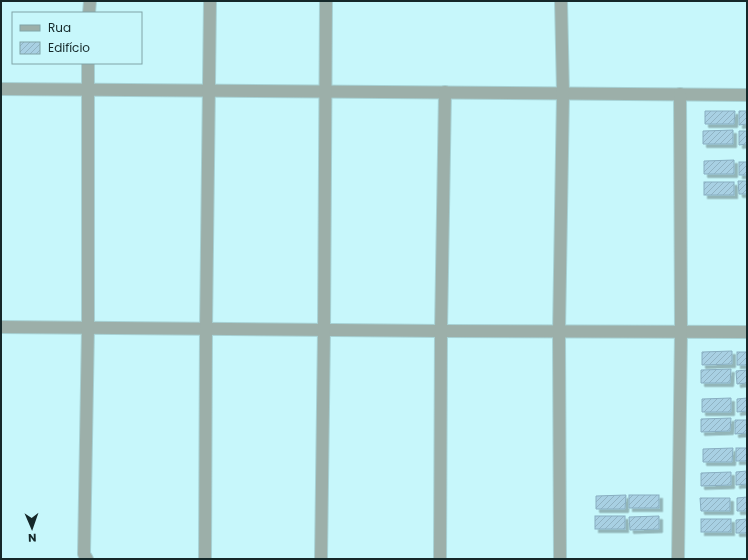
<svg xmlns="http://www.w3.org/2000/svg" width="748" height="560" viewBox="0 0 748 560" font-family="Poppins,sans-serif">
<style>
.building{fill:url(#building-hatch);stroke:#88aec1;filter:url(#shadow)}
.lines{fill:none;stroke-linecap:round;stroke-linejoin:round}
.street-casing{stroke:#a7d2d5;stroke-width:14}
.street{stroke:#9cafa9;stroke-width:12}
</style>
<defs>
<pattern id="building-hatch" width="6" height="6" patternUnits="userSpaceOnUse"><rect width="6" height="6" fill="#a8d0e3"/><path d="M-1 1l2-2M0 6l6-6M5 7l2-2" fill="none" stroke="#90b3c3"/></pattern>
<filter id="shadow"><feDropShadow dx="3.5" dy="3.5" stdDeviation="0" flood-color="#0004"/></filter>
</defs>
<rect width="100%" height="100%" fill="#c7f7fb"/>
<g class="building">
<path d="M705,111H735L734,124H705Z"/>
<path d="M739,111H747V124L739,125Z"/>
<path d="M733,130V144H703V131Z"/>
<path d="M739,131H747V144L739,145Z"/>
<path d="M734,160V174H704V161Z"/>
<rect x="739" y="162" width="8" height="13"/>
<path d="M738,181H747V194H739Z"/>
<rect x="704" y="182" width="30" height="13"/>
<path d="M732,351V364L702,365V352Z"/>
<rect x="737" y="352" width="10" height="13"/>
<path d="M731,369L730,383H701V370Z"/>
<path d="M747,370V383L737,384L736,371Z"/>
<path d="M731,398V412H702V399Z"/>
<path d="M747,398V411L737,412V399Z"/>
<path d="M731,418L730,431L701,432V419Z"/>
<path d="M735,420H747V433L735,434Z"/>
<path d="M733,448L732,462H703V449Z"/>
<rect x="736" y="448" width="11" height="13"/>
<path d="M747,471V484L736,485V472Z"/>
<path d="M731,472V485L701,486V473Z"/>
<path d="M626,495L625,509H596V496Z"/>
<rect x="629" y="495" width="30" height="13"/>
<path d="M747,497V511H737V498Z"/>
<path d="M700,498H730V511H701Z"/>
<rect x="595" y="516" width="30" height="13"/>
<path d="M659,516V529L630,530L629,517Z"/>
<rect x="701" y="519" width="30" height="13"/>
<path d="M747,519V533H736V520Z"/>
</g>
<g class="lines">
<defs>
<g id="street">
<path d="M89,13L90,1"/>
<path d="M1,89L747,95"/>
<path d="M1,327L441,331L747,332"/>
<path d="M87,559L84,554L88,328V63"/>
<path d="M205,559L206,329L210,1"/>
<path d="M321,559L324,330L326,1"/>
<path d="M440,559L441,331L445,92"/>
<path d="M560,559L559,332L563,93L561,1"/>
<path d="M678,559L681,332L680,94"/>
</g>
</defs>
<use href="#street" class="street-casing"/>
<use href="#street" class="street"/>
</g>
<rect width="748" height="560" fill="none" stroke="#152829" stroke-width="4"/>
<rect x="12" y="12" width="130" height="52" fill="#c7f7fb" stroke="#80a4a7"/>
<rect x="20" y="25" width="20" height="6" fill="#9cafa9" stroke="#80a4a7"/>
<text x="48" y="32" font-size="12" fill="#152829">Rua</text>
<rect x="20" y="42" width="20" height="12" fill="url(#building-hatch)" stroke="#80a4a7"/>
<text x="48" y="52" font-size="12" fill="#152829">Edifício</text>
<g transform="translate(32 528) rotate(178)" stroke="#c7f7fb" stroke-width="3" paint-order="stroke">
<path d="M0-3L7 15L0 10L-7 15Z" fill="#152829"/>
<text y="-6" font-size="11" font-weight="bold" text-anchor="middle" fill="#152829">N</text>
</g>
</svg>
